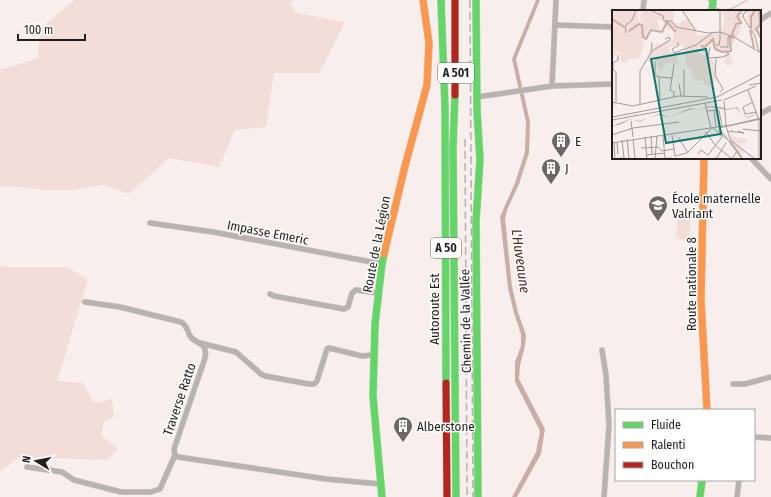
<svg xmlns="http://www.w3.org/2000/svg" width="771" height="497" viewBox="0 0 771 497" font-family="'Fira Sans Condensed',sans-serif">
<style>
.green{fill:#f2ddd8}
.water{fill:#c9ada6}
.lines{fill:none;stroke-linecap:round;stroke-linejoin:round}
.street-casing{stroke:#d1cac8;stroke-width:6}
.fast-casing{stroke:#d1cac8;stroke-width:8}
.slow-casing{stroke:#d1cac8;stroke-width:8}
.jam-casing{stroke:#d1cac8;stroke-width:8}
.street{stroke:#b8b2b1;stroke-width:5}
.fast{stroke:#63d668;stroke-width:7}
.slow{stroke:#ff974d;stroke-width:7}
.jam{stroke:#b3261e;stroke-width:7}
.tram{stroke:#b7b0af;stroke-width:1}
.rail{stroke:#b7b0af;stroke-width:1.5;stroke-dasharray:8 4;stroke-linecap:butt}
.labels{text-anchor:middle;stroke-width:3;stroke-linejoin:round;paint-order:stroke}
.shield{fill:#fff;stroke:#666260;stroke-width:1}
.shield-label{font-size:12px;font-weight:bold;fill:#241e1c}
.poi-label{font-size:13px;fill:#241e1c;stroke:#fff;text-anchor:start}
.street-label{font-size:13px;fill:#241e1c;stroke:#fff}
.water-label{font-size:14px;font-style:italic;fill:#562519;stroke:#fff}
.inset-river{fill:none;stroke:#c9ada6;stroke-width:2}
.inset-road{fill:none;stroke:#a39b99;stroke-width:1}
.view{fill:#0f766e;fill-opacity:0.15;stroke:#0f766e;stroke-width:2}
.inset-edge{fill:none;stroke:#241e1c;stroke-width:2}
</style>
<rect width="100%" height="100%" fill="#f8efed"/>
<g class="green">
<path d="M74,0H292L291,4L296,13L345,22L319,73H274L266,127L235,130L219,167L169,158L129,194L102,185L74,190H46L9,186L0,187V70L38,58L40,29Z"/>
<path d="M678,212L691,213L689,240L676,239Z"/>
<path d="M0,265L9,267H68L88,280L57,381L82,383L95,403L112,399L114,417L104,421L101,435L118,449L107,460L19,457L0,472Z"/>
</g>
<path class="water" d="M536,0H540L516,59L530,122L529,153L519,184L507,210L505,219L512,287L518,312L526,335L525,346L520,365L519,379L545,429L541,454L517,497H512L536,452L540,431L515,382V362L521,346V334L514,313L508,288L500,217L515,183L525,152L526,122L512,59Z"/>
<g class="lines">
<defs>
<g id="street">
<path d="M643,11L644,0"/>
<path d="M760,20L771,13"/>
<path d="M555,25L613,27"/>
<path d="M552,86L556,0"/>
<path d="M477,97L552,86L613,84"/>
<path d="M760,114L771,108"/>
<path d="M751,158L771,179"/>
<path d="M150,223L213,232L382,264"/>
<path d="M270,294L274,296L344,309L348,307L352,293L356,290L378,293"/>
<path d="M85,302L120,307L181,322C187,325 187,330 190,336C196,345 208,341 205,358L174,449L175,455L178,457L326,479L380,484"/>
<path d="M200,343L236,352L261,374L265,376L309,384H314L317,381L327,349L329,348L362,356L373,355"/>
<path d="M602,350L606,375L609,425L604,497"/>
<path d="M733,384H745L771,377"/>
<path d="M754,437L771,438"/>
<path d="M27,467L62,472L74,480L121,492H151L160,489L175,455"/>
<path d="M737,497L739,480"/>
</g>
<g id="fast">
<path d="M441,0L445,107L446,383"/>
<path d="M476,0L477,111L480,159L476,221L478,497"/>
<path d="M712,11L713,0"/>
<path d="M455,95L453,146L456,497"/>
<path d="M382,497L373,396L375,324L382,264L384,254"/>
<path d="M700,497L702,480"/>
</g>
<g id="slow">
<path d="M704,158L701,300L707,410"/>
<path d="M384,254L405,166L427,85L429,43L423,0"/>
</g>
<g id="jam">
<path d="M455,0V95"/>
<path d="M446,383L447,497"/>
</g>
</defs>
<use href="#street" class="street-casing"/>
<use href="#fast" class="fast-casing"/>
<use href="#slow" class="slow-casing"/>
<use href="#jam" class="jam-casing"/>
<use href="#street" class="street"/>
<use href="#fast" class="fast"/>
<use href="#slow" class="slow"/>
<use href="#jam" class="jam"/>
<path class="tram" d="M708,0C720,17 733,9 747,0"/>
<g class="rail">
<path d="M470,0L473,497"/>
<path d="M465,139L467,497"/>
</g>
</g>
<defs>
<symbol id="building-pin" viewBox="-11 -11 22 30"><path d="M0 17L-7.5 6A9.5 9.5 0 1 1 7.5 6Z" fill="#6e6765" stroke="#fff"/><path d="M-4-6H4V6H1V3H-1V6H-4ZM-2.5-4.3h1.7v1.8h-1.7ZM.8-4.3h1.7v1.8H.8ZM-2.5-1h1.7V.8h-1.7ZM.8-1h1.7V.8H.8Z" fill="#fff"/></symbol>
<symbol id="school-pin" viewBox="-11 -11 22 30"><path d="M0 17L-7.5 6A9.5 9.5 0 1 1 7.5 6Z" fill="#6e6765" stroke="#fff"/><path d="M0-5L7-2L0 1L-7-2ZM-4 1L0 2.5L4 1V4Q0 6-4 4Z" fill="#fff"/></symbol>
</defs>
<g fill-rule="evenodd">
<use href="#building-pin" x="550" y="130" width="22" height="30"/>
<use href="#building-pin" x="540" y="157" width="22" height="30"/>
<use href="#school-pin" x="647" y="194" width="22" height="30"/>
<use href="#building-pin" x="392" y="415" width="22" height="30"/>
</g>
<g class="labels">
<g class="shield">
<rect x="438" y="63" width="36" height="20" rx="3"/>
<rect x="431" y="238" width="30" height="20" rx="3"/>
</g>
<g class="shield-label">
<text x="456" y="77">A 501</text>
<text x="446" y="252">A 50</text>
</g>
<g class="poi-label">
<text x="575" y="146">E</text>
<text x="565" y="173">J</text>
<text x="672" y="203">École maternelle<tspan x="672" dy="15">Valriant</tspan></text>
<text x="417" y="431">Alberstone</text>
</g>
<g class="street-label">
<text transform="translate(268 232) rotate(11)" y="5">Impasse Emeric</text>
<text transform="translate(376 244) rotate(-79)" y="5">Route de la Légion</text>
<text transform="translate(691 284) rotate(-90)" y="5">Route nationale 8</text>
<text transform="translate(434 309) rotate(-90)" y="5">Autoroute Est</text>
<text transform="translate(465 321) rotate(-91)" y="5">Chemin de la Vallée</text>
<text transform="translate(179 399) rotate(-71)" y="5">Traverse Ratto</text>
</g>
<g class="water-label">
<text transform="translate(521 261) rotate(82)" y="5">L'Huveaune</text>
</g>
</g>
<g transform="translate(612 10)">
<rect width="149" height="149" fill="#f8efed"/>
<path d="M0,0H27L26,10L30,15L28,6L30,0L46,4L47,0H63L61,12L67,14L72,10H78L86,26L107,23L113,11L109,0H131L128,22L116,42L121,51L117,56L112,53L114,43L101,37L100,33L86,40L88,44L99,48L103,54L105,71L98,72V77L92,75L91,70L85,71L80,66V60L75,57L72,39L69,34L63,35L56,38L60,45L65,43V54L53,53L52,59L47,61L44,50L42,48L39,53L36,51V45L42,35L61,30L62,23L59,19L56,20L51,11L45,10L48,19L39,20L34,29L31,28L32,34L27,48L16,49L13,53L9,52L7,40L0,50ZM135,0H149V15L147,17L149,29L137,16ZM119,118L121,119V125L125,129L128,127L137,131L127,134L132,144L127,143L118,129L120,124Z" fill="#f2ddd8"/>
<path d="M97,96L109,97L115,99L125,97L129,104L136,107L149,102L136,108L129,104L124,98L115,100L98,97L91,99L88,100L80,99L57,107H55L48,105L37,107L28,112L19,109L7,115L0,116L18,109L28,111L37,107L48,104L57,107L79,98L88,100Z" fill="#c9ada6"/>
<path class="inset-river" d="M147,0L148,15L144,19L149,28M0,9L12,17M123,14L129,13L125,6L130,0M139,18V7L143,0M138,20L142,38M17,21L27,14L30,15L31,27L34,29L39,20L50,22L55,12L64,22M122,26L120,24L124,15M89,36L93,37L101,29L103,39L110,42L119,41L118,28L122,27"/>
<path class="inset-road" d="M38,0L51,6L52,11H59L64,17L96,23L108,22L122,27M70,0L84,21M137,0L132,3L131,7L143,26L147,42M14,23L13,16L20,10L24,0M122,27L149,43M65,32L67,35L60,39L62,43L84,35L100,23M104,35H107L108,29V0M98,37L96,48L111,47L117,44L115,42M108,37H116V27L119,26M40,41L58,30L57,27L53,29M104,48L103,65L111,79L108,82M43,51V65L47,67M60,68L58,80L62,82V87M67,74L69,86M137,75L149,73M136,80L147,110V149M72,86V60M48,90L47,67L60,68L62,54M112,90L144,76M112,91L114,116M0,92L21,96L66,86L96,87M4,92V62L1,59V53L6,50V45M141,92L131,97L133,104L145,102M28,95V61L39,43L40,32M102,100L104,117M95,101L107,100L110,116M0,105L1,92M0,107L105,87L149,64M0,110L110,90M19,111L21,127M114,116L119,132L131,149M116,116L149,109M101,118L115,129M131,119L148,121M115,121L132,123L126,121M94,122L103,135L120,149L125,141M0,125L21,118L67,112M60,125L63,146M39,126L40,144M51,126L53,148M33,127L35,149M66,127L76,143M15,129L17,148M21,129L23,148M10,130L12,148M118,130L143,149M2,132L3,149M5,132L6,144M0,133L118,115M46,137L50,141L62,139M29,138L46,137M86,144L89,140L96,145L110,127L108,124M34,145L53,143M63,146L75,143L99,119L93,93M8,148L29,149M41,149L60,148M43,149L45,126M104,149L114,133M130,149L107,118L149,108"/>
<path class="view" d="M94,39L109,124L54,133L39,49Z"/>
<rect width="149" height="149" class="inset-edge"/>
</g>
<rect x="615" y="409" width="140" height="72" fill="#ffffff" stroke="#a7a5a4"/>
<rect x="623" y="422" width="20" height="6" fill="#63d668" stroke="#a7a5a4"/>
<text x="651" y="429" font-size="12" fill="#241e1c">Fluide</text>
<rect x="623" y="442" width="20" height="6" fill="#ff974d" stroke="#a7a5a4"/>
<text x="651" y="449" font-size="12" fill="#241e1c">Ralenti</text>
<rect x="623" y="462" width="20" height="6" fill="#b3261e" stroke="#a7a5a4"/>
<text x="651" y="469" font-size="12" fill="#241e1c">Bouchon</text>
<g transform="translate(36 461) rotate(280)" stroke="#ffffff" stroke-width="3" paint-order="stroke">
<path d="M0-3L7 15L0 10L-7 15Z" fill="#241e1c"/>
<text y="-6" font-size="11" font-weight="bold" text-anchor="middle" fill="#241e1c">N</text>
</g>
<path d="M18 34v6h67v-6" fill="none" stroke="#241e1c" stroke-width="2"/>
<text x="24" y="34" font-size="12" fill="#241e1c" stroke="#ffffff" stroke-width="3" paint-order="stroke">100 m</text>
</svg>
